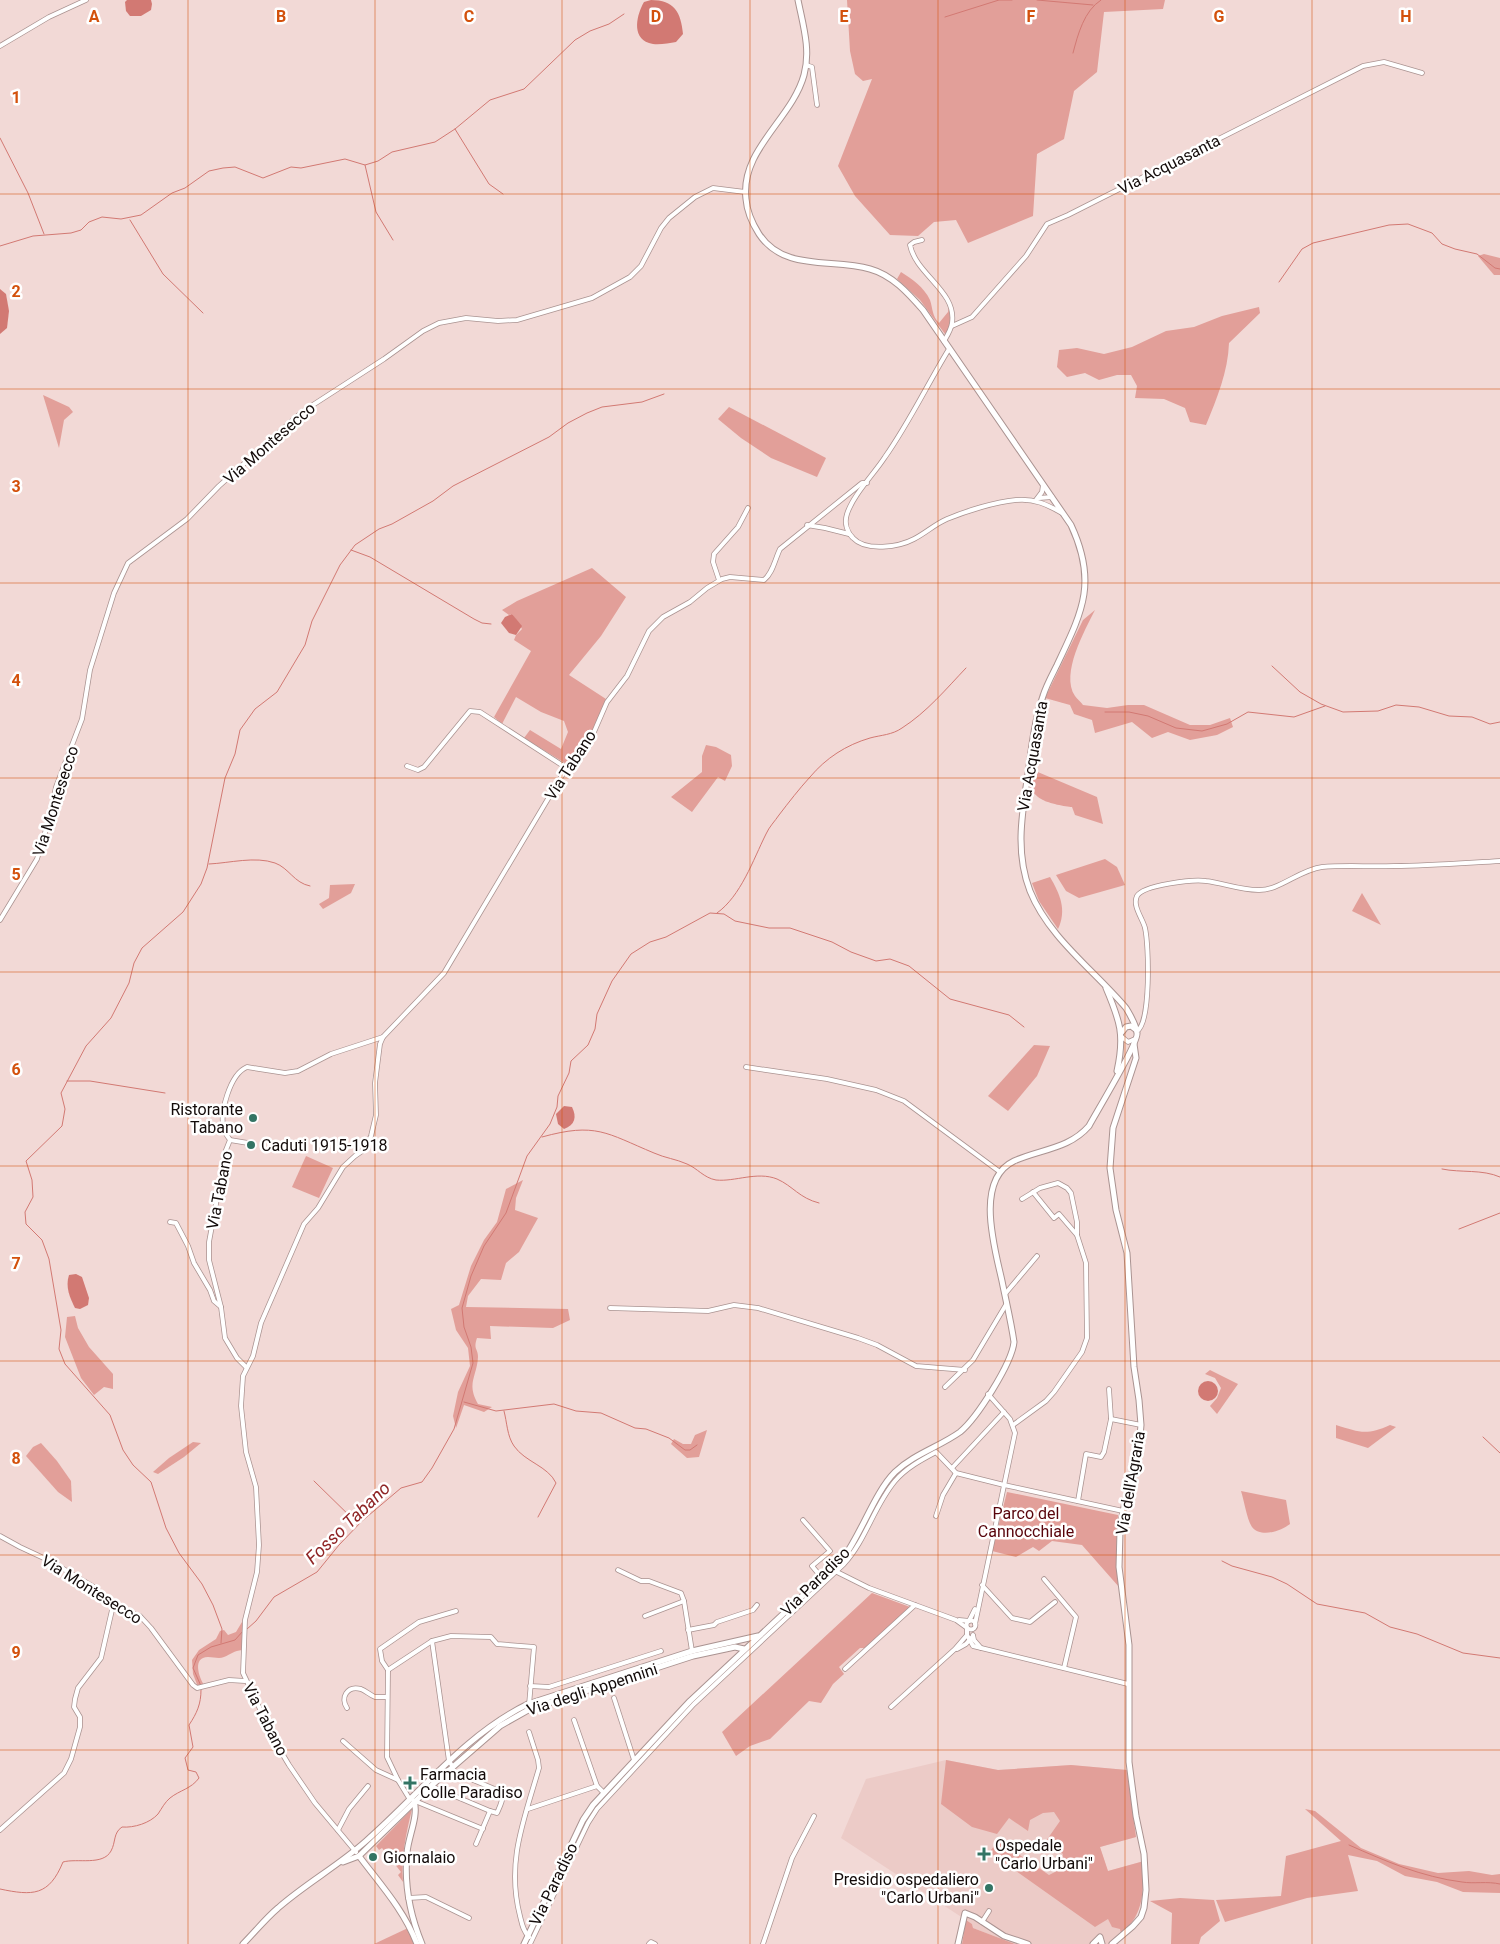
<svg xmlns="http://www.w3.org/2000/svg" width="1500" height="1944" viewBox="0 0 1500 1944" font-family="Roboto,sans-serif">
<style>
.built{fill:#eccbc7}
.green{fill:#e29f99}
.water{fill:#d27973}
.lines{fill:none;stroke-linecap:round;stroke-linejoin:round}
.stream{stroke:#d27973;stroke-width:1}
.street-casing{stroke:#aa9391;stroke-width:5.5}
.secondary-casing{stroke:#aa9391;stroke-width:7}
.street{stroke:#fff;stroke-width:4}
.secondary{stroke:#fff;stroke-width:5}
.grid{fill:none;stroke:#d3510c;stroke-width:1;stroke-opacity:0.55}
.poi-dot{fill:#337464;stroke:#fff;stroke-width:2}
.labels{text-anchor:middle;stroke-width:5;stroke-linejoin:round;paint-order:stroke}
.street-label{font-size:16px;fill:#130b0a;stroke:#fff}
.poi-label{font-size:16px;fill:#130b0a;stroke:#fff;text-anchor:start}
.park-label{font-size:16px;fill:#58040b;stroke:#fff}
.water-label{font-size:18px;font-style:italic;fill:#8f2526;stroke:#fff}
.grid-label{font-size:16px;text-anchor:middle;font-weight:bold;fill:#d3510c;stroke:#fff;stroke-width:5;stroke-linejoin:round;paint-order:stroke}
</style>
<rect width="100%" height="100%" fill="#f2d9d6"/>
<path class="built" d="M946,1760L998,1770L1071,1765L1127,1770L1136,1837L1100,1847L1108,1871L1144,1861L1142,1898L1136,1917L1132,1924L1110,1944H1015L973,1928L972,1924L841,1838L866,1779Z"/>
<g class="green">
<path d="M847,0H1165L1163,9L1104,12L1097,72L1074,91L1064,139L1037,154L1033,216L968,243L956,220L934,222L918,236L890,235L855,196L838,166L872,79L863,81L855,74L850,51Z"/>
<path d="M1484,254L1500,258V275H1494L1478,256Z"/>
<path d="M901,272C912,279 924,287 930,300C933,309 932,316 939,323L948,312L949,306C950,316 952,326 945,334L920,300L897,279Z"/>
<path d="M1259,307L1260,313L1229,343C1228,372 1217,398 1206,425L1190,422L1185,408L1164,399L1135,398L1137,386L1131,375H1117L1099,380L1085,373L1067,377L1057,367L1059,350L1077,348L1104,354L1132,347L1166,331L1194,327L1222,316Z"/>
<path d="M43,395L69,407L73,412L64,420L59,448Z"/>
<path d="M729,407L826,458L817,477L771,458L741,438L718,419Z"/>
<path d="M592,568L626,597L601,636L569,675L606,699L592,733L568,765L524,738L530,730L561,749L568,732L564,721L541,712L516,697L502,724L494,717L531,651L514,640L516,635L522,629L512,614L509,615L502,610L517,601Z"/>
<path d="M1095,610C1085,630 1060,674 1075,696C1077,699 1081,702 1083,705L1107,708L1128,705H1144L1190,725H1210L1230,718L1233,727L1217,735L1190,740L1168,732L1152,738L1132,722L1095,733L1092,720L1074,714L1070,705L1045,698L1083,620Z"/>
<path d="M706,745L716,747L731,755L732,766L725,781L718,777L692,812L671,797L702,772V756Z"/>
<path d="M1033,770L1097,797L1103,824L1075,815L1072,807C1066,807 1048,803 1043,800C1038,798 1034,793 1030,789Z"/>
<path d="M1105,859L1117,867L1125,885L1079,898L1066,891L1056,875Z"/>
<path d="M1050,877C1060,894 1067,910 1058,929L1039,901L1032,883Z"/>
<path d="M355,884L351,893L323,909L319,904L329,898L330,885Z"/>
<path d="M1362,893L1381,925L1352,911Z"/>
<path d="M1034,1045L1050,1046L1037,1076L1008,1111L988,1096Z"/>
<path d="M306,1156L333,1168L319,1198L292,1187Z"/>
<path d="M523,1180L516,1198L515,1210L538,1218L519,1252L506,1263L501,1280L481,1279L468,1296L466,1307L568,1309L570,1320L553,1328L490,1326L491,1339L477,1338C473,1350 478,1348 478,1357C477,1377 466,1383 478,1404L492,1407L484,1412L464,1405L456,1428L453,1416L458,1392L470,1366L468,1348L456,1330L451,1309L459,1305L471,1266L484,1240L497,1222L506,1189Z"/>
<path d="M75,1316L78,1328L89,1347L113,1374V1389L104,1387L94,1395L81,1378L65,1337L67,1317Z"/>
<path d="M1210,1370L1238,1384L1217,1414L1210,1406L1217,1398L1221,1388L1215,1378L1205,1374Z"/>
<path d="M1336,1425C1359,1432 1366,1436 1390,1425L1396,1427L1368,1448L1336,1438Z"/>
<path d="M707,1430L699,1457L687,1458L671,1444L674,1439L683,1444H691L695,1435Z"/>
<path d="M193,1442L201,1443L184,1457L158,1474L153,1472L169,1458Z"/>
<path d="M41,1443L57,1461L71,1481L72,1502L58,1492L26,1456L33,1447Z"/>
<path d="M1241,1491L1286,1500L1290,1524C1281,1531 1261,1538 1252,1527C1247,1520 1244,1500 1241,1491Z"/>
<path d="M1007,1492L1118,1515L1116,1554L1119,1587L1082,1545L1052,1541L1039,1551L1033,1547L1016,1557L992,1551Z"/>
<path d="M872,1593L910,1607L865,1648H860L839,1667L844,1674L833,1684L821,1703L809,1701L770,1739L750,1746L736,1756L722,1732Z"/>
<path d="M242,1622L244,1628L242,1650C234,1651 231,1654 224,1657C219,1659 214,1657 208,1657C192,1657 199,1677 204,1685L198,1687L193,1674L192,1660L199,1650L216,1639L220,1631L224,1630L228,1635L236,1632Z"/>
<path d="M946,1760L998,1770L1071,1765L1127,1770L1136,1837L1100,1847L1108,1871L1144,1861C1142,1892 1146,1912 1121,1934L1120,1929L1112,1927L1108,1919L1095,1927L992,1854L991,1850L994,1846L1002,1843L1049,1875L1059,1870L1063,1854L1046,1841L1060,1821L1054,1812L1043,1813L1030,1820L1028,1831L1009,1818L997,1834L972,1827L941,1804Z"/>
<path d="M412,1809C406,1834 401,1856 403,1882L398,1875L401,1872L382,1848L379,1850L376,1846Z"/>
<path d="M1305,1809L1315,1811L1361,1848L1399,1864L1438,1873L1469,1871L1492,1875L1500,1874V1893L1463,1892L1437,1882L1405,1876L1377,1861L1348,1855L1358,1891L1307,1898L1225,1922L1216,1900L1281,1896L1286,1856L1341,1841Z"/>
<path d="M1180,1898L1214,1900L1220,1921L1201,1937L1199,1944H1171L1172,1913L1150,1901Z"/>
<path d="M966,1920L972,1924L973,1928L1015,1944H962Z"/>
<path d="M408,1928L414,1944H374Z"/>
</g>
<g class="water">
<path d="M127,0H151L152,4L151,10L141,16H130L126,11L125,2Z"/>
<path d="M651,0C674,0 681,12 683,34L676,42C668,43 657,46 649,43C631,37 637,14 644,2Z"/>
<path d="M0,289L6,294L9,311L7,328L0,334Z"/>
<path d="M512,614L522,626L516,635L509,633L501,623L505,617Z"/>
<path d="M564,1106L572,1107C577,1117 575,1125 564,1129L558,1124L556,1114Z"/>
<path d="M76,1274L82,1277L89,1298L88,1305L80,1309L75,1308C70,1298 65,1287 69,1275Z"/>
<circle cx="1208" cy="1391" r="10"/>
</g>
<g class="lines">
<g class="stream">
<path d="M1037,0L1093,5"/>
<path d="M945,17L999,0H1012"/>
<path d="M1073,53C1078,34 1084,11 1101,0"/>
<path d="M455,129L489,184L503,194"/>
<path d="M0,138L28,193L44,234"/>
<path d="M365,165L376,212L393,240"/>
<path d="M130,220L163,274L203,313"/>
<path d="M0,246L33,236L71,233L81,230L89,222L102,217L121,219L141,215L172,193L185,188L209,171L223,168L235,167L263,178L291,167L301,168L345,159L365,165L378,161L392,152L435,142L455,129L490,100L524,89L575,40L590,31L609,24L624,14"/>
<path d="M1279,282L1302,249L1313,243L1389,225L1408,224L1432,233L1442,244L1455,249L1477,254L1495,268L1500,269"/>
<path d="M351,550L370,557L474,619L482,623L491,624"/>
<path d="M1272,666L1300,692L1321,704L1343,712L1378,711L1396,705L1419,707L1449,716L1472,717L1490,724L1500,722"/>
<path d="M1105,712H1129L1148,716L1176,728L1202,731L1227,724L1248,712L1294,717L1325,706"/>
<path d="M209,864C230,863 255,856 275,863C289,868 294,883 310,886"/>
<path d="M717,913C741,896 753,860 766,834C769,827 775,821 779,815C789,802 799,789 810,777C826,758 846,745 870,738C881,735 892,735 902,728C927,712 946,689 966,668"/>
<path d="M67,1081H90L165,1093"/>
<path d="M542,1137C596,1122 606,1133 654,1153C665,1158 676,1159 687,1164C697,1168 704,1178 716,1180C735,1182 757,1171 777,1179C793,1186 799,1198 819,1203"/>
<path d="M1442,1169C1461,1173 1482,1169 1500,1177"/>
<path d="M1459,1229L1500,1213"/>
<path d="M464,1402L496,1411L554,1404L576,1411L601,1413L635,1428L646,1429L669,1438L685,1450H690L697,1445"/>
<path d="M504,1411C507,1422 507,1436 514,1446C525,1462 548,1466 556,1483L538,1517"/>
<path d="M1483,1437L1500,1453"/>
<path d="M314,1481L358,1524"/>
<path d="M1222,1561L1232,1566L1272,1577L1287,1584L1317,1604L1365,1613L1390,1627L1417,1634L1463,1653L1500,1658"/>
<path d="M247,1629L256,1621L274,1597L317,1572L339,1545L362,1521L401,1488L422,1482L432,1468L454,1429L473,1363L471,1347L464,1327L462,1308L471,1276L484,1246L506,1213L527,1156L550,1124L557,1107L558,1096L569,1073L571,1061L588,1045L595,1029L597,1014L612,981L631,954L650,942L666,937L710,913L724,914L735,921L769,928H790L832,942L851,952L876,961L890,959L909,966L950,999L1009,1015L1024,1027"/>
<path d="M221,1643L222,1629L213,1605L202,1584L179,1553L166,1528L151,1482L133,1465L123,1450L110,1415L65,1364L59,1349L61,1330L49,1259L42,1240L26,1224L25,1212L33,1197L32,1180L26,1161L62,1126L65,1109L61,1093L86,1046L111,1018L129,983L134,963L142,948L183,912L201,884L207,868L225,778L235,754L240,730L255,709L277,692L305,645L312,621L340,565L355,545L379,529L392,524L433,501L453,486L549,437L568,423L587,413L602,407L642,402L664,394"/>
<path d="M201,1686L193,1668L198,1655L211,1647L235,1640L243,1631"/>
<path d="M1349,1845C1385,1861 1422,1877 1462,1882C1474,1884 1487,1881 1500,1884"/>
<path d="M0,1889C33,1896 49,1896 63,1862C77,1858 103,1866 111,1851C116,1842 113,1833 122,1827C134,1828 150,1823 158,1814C162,1808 165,1802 170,1798C180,1790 191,1789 199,1778L196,1772L188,1770L185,1758L193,1747L189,1725C197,1713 201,1704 201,1690"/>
</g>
<defs>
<g id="street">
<path d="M0,46L49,17L86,0"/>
<path d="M806,65L812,67L817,105"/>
<path d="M922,240L914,242L910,245C916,275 957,291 952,323C951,330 947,336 944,341"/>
<path d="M952,326L972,317L1026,256L1047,224L1068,215L1363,66L1384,62L1422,73"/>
<path d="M949,349C927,385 909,423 885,457C874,474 853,495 847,514C844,523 847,532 853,538C866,552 899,547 914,539C926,533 935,524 947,519C966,511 995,502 1016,500C1034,498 1048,505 1062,513"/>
<path d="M1039,498L1052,497"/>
<path d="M1036,500L1042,492L1043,485"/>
<path d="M807,525L825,528L849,534"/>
<path d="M719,580L713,562L714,554L738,527L748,508"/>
<path d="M407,766L418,770L424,767L470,711L480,712L568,769"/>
<path d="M0,920L37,859L47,826L56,787L82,719L90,670L114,593L128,563L187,519L219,486L302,412L384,359L423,331L439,323L466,318L498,321L517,320L592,298L630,277L641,266L661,228L669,218L695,197L713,188L745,192"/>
<path d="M1137,1031C1151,1023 1149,945 1145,928C1143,919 1132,906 1137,896C1143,885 1194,879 1206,881C1223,883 1240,890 1258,890C1279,891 1299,870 1322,867C1346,865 1370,867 1394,866C1429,866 1465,863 1500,861"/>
<path d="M1122,1037L1128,1042L1135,1039"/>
<path d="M746,1067L827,1079L876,1090L904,1101L1000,1172"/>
<path d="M230,1140L248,1143"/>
<path d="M1033,1192L1054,1218L1059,1214L1077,1235"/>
<path d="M170,1222L176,1223L188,1246L194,1263L210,1290L214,1301L221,1307"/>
<path d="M1005,1294L1037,1256"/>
<path d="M610,1308L708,1311L734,1305L758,1308L858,1338L877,1345L916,1366L965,1370"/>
<path d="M246,1367L237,1358L225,1338L221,1307L209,1260V1242L226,1150L230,1140C228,1137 225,1133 224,1130C219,1113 230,1074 247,1067L285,1073L298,1071L331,1054L383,1037"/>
<path d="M945,1387L973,1360L1007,1303"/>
<path d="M1111,1419L1141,1425"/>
<path d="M1013,1425L1046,1401L1054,1392L1082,1352L1087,1338L1086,1263L1077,1235V1222L1071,1193L1067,1188L1058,1183L1040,1188L1022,1199"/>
<path d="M952,1468L1004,1412"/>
<path d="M1078,1501L1086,1454L1101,1457L1104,1452L1111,1419L1109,1389"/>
<path d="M936,1516L943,1495L956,1473"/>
<path d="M803,1520L830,1551L812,1566L822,1578"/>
<path d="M0,1536L20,1547L50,1561L94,1587L115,1607L140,1616L151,1628L193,1685L197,1688L229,1680L245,1681"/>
<path d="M618,1570L641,1581H649L681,1593L684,1601L692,1651"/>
<path d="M837,1572L869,1588L956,1620L967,1628V1635L973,1646L1128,1684"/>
<path d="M1044,1579L1076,1617L1064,1668"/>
<path d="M982,1585L1012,1618L1030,1622L1055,1602"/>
<path d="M645,1616L684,1601"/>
<path d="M959,1620L969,1621L975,1609"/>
<circle cx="971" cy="1625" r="4.5"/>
<path d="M975,1624L1015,1433L1010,1419L988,1394"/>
<path d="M688,1630L714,1625L717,1622L753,1610L757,1605"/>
<path d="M973,1635L974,1640L981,1648"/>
<path d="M432,1641L449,1761L453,1767"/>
<path d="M957,1649L966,1644L973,1636"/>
<path d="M845,1669L915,1605"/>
<path d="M388,1670L382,1661L380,1649L419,1622L456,1611"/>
<path d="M530,1686L549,1687L661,1651"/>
<path d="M614,1698L634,1760"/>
<path d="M891,1707L955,1649L967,1635"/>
<path d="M347,1708C340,1698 347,1685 361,1689C366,1691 370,1695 375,1697C379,1697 384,1697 387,1697"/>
<path d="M574,1720L597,1786"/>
<path d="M529,1732L538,1760L539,1768C524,1820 506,1862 520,1916C522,1924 523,1931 529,1937"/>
<path d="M343,1741L376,1770L398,1780L409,1798"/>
<path d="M449,1770L502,1792C504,1799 500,1806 497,1813L490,1811L476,1844"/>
<path d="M398,1780L387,1757L388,1670L432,1641L451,1636L491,1637L497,1644L534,1647L529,1705"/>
<path d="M431,1786L490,1811"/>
<path d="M415,1801L483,1829"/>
<path d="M528,1809L597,1786L604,1793"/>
<path d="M0,1830L64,1773L71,1759L80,1727V1717L74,1707L75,1699L78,1688L101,1658L112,1610L115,1607"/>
<path d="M338,1830L349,1809L368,1786"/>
<path d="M356,1852L315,1803L289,1765L277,1745L243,1673L245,1620L257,1572L259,1545L256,1487L246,1452L241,1406L243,1376L253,1356L261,1323L304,1224L318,1208L343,1167L355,1156L365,1149L371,1136L376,1115L375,1083L380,1044L383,1037L444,973L564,772L594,732L607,702L627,676L649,631L663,617L690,602L707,588L722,579L730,577L764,580C773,573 775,559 780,549L862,483H867"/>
<path d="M408,1898L426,1897L469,1918"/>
<path d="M982,1922L989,1911"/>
<path d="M530,1944L588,1823L597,1809L694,1704L844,1564C866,1540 874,1506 895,1481C906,1468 921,1460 936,1452L956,1473L1004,1485L1123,1511"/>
<path d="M649,1944L651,1942L655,1944"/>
<path d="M763,1944L792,1858L814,1816"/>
</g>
<g id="secondary">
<path d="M1106,988C1120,1021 1125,1035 1117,1071"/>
<path d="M1122,1032L1126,1027L1131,1026L1135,1029"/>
<path d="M414,1801C419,1816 408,1837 407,1853C404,1885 410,1915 422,1944"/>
<path d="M359,1856C380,1884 404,1910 417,1944"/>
<path d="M343,1862L359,1856L431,1786L500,1726L530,1709L693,1656L735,1647L744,1649"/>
<path d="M243,1944C255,1932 265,1919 278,1908C305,1884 338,1866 366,1841C419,1795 464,1735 528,1704L692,1651L758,1636"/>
<path d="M524,1944L583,1820L593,1805L690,1701L844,1557C862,1532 875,1492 895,1472C914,1454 939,1447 960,1432C977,1418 1012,1363 1014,1342C1011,1321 1006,1301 1002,1281C995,1249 974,1180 1014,1161C1041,1149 1069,1149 1089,1126C1096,1113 1139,1042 1137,1033C1136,1024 1130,1015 1126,1008C1094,970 1049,938 1030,891C1014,850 1023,809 1029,767C1032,743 1035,719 1043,696C1046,686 1052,675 1057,665C1082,612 1098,583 1071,525L923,310C908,293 892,275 870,269C832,258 784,272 759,234C752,223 747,212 746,199C740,150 792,119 804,75C811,50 803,25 798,0"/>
<path d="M958,1944L965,1913L975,1917L1004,1936L1028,1944"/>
<path d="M1093,1944L1100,1937L1102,1944"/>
<path d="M1112,1944L1133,1926L1141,1917L1144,1908L1146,1890L1144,1854L1136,1816L1129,1762V1645L1119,1567L1120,1531L1123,1511L1139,1447L1141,1425L1139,1400L1134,1367L1127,1253L1116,1210L1110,1168L1113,1128L1136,1058L1134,1044"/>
</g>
</defs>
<use href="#street" class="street-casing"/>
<use href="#secondary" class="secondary-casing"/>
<use href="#street" class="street"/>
<use href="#secondary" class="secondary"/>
</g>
<path class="grid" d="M188,0V1944M375,0V1944M562,0V1944M750,0V1944M938,0V1944M1125,0V1944M1312,0V1944M0,194H1500M0,389H1500M0,583H1500M0,778H1500M0,972H1500M0,1166H1500M0,1361H1500M0,1555H1500M0,1750H1500"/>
<g class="poi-dot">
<circle cx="253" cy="1118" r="5"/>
<circle cx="251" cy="1145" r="5"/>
<path d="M407.5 1775.5h5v5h5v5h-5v5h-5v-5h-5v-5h5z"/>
<path d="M981.5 1846.5h5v5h5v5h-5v5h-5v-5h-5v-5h5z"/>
<circle cx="373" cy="1857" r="5"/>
<circle cx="989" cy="1888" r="5"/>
</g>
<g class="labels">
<g class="street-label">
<text transform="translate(1169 164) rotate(-27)" y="6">Via Acquasanta</text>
<text transform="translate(269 443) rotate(-41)" y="6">Via Montesecco</text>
<text transform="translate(1032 756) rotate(-80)" y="6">Via Acquasanta</text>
<text transform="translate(570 765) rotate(-57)" y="6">Via Tabano</text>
<text transform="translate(55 801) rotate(-72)" y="6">Via Montesecco</text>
<text transform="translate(219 1190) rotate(-79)" y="6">Via Tabano</text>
<text transform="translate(1130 1483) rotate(-80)" y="6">Via dell'Agraria</text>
<text transform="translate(815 1581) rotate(-45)" y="6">Via Paradiso</text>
<text transform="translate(92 1589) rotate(32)" y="6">Via Montesecco</text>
<text transform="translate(592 1689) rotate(-18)" y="6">Via degli Appennini</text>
<text transform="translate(266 1719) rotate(63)" y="6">Via Tabano</text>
<text transform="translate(553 1884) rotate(-64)" y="6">Via Paradiso</text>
</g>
<g class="poi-label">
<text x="243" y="1115" text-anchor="end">Ristorante<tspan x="243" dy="18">Tabano</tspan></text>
<text x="261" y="1151">Caduti 1915-1918</text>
<text x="420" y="1780">Farmacia<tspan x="420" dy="18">Colle Paradiso</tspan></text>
<text x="995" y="1851">Ospedale<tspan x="995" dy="18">"Carlo Urbani"</tspan></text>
<text x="383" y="1863">Giornalaio</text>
<text x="979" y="1885" text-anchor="end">Presidio ospedaliero<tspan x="979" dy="18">"Carlo Urbani"</tspan></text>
</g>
<g class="park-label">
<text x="1026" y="1519">Parco del<tspan x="1026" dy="18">Cannocchiale</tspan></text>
</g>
<g class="water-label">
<text transform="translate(348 1523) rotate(-44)" y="6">Fosso Tabano</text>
</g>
</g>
<g class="grid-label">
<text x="94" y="22">A</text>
<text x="281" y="22">B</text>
<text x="469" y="22">C</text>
<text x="656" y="22">D</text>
<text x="844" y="22">E</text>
<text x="1031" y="22">F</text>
<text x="1219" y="22">G</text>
<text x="1406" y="22">H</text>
<text x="16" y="103">1</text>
<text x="16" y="297">2</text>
<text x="16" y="492">3</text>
<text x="16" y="686">4</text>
<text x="16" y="880">5</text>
<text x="16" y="1075">6</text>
<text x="16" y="1269">7</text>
<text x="16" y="1464">8</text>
<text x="16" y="1658">9</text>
</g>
</svg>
